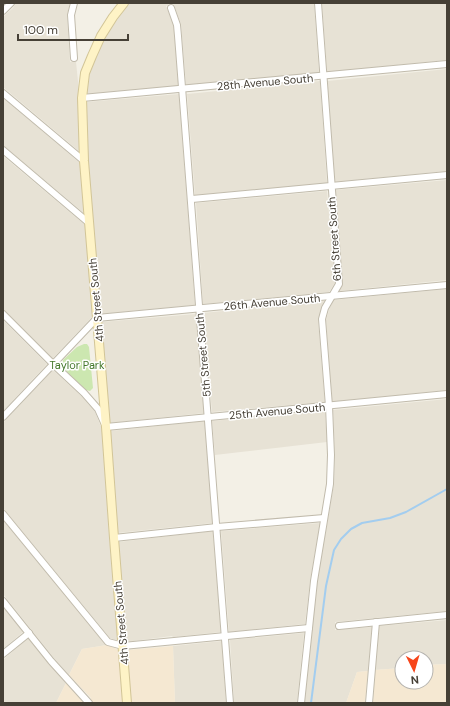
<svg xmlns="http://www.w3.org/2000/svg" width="450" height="706" viewBox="0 0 450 706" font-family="'DM Sans',sans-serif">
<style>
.residential{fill:#e7e2d5}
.commercial{fill:#f5e8d2}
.green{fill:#cce7b0}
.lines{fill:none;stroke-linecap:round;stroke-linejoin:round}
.stream{stroke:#a3cdef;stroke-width:2}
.street-casing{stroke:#c1bbac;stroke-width:8}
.secondary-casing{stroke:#d2c597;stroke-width:10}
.street{stroke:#fff;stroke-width:6}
.secondary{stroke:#fef3c6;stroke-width:8}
.labels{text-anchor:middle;stroke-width:3;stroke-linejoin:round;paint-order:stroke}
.street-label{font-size:11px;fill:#464036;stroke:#fff}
.park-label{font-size:11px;fill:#43772a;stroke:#fff}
</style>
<rect width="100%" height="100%" fill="#f3f0e6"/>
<g class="residential">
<path d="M16,3H70L67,15L70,62H76L79,91L78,102L80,152L3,87V17L13,8Z"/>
<path d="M129,3H171L166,6L174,26L179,86L86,94L89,74L104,38L116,20Z"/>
<path d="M173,3H314L319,73L186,85L181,24Z"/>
<path d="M322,3H447V60L327,72Z"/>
<path d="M447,69V171L334,182L327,81Z"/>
<path d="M320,81L327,183L195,195L187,94Z"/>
<path d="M179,94L195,305L101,314L93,225L94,223L93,221L88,162L89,160L87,159L86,102Z"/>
<path d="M3,98L80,163L85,214L3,145Z"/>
<path d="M3,156L85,225L93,316L52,359L3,309Z"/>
<path d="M447,180V280L339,291L342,284L335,190Z"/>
<path d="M327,191L335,283L329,292L203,304L196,203Z"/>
<path d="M447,289V390L332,402L326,320L329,310L333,300Z"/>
<path d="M324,301L318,320L325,402L212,412L203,313Z"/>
<path d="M196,314L204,413L110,423L101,322Z"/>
<path d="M3,320L47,364L3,411Z"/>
<path d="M53,370L81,396L95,412L102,429L109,534L118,641L110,638L3,508V423Z"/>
<path d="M447,399V611L335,622V630L372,627L368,671L357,672L346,703H304L317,582L334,484L335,455L333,410Z"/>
<path d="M325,411L327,442L215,455L212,421Z"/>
<path d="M205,421L213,523L117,533L110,431Z"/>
<path d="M3,520L107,645L82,649L69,675L54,658L3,594Z"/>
<path d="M320,523L310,581L305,624L229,632L221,531Z"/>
<path d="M213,531L221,632L173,637L172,636L126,642L118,542Z"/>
<path d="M3,607L23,632L3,649Z"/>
<path d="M447,620V664L426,665V658H402V668L375,670L379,626Z"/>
<path d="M304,633L297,703H234L230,640Z"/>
<path d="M28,638L66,683L56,703H3V660Z"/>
<path d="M222,641L226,703H175L173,646Z"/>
</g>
<g class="commercial">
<path d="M107,645L119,650L123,703H87L91,698L69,675L82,649Z"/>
<path d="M173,646L175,703H131L127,650Z"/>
<path d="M447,664V703H373L375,670L402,668V682H426V665Z"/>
<path d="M368,671L365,703H346L357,672Z"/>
<path d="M66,683L84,703H56Z"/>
</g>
<path class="green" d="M84,344H87L89,347L93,388L90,391L86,390C78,382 63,373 63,360L77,347Z"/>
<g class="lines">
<path class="stream" d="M311,703L326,586L334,550L341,539L351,529L362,523L390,518L406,512L447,489"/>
<defs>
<g id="street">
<path d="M171,8L177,25L178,36L230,703"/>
<path d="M3,11L11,3"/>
<path d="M74,58L71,15L74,3"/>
<path d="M3,93L84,161"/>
<path d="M82,98L447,64"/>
<path d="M3,150L89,223"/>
<path d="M192,199L447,175"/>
<path d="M3,314L53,364L84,393L98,409L106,427L447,394"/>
<path d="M3,417L97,318L447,285"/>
<path d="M3,514L108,642L123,646L309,628"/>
<path d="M114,538L217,527L324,518"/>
<path d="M3,601L51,661L89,703"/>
<path d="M339,626L447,615"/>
<path d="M3,654L29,633"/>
<path d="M301,703L314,581L330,484L331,455L329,406L322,319L325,308L339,284L318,3"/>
<path d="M369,703L376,622"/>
</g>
<path id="secondary" d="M124,3L113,17L101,36L92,56L85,73L82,98L84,161L106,427L114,538L127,703"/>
</defs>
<use href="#street" class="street-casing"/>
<use href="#secondary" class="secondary-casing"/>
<use href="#street" class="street"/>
<use href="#secondary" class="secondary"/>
</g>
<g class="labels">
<g class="street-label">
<text transform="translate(265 82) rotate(-5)" y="4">28th Avenue South</text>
<text transform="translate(334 239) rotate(-94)" y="4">6th Street South</text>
<text transform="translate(96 300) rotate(-95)" y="4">4th Street South</text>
<text transform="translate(272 302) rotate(-5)" y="4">26th Avenue South</text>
<text transform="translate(203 355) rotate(-95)" y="4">5th Street South</text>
<text transform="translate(277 411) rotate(-5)" y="4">25th Avenue South</text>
<text transform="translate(121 623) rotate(-95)" y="4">4th Street South</text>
</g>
<g class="park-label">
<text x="77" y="369">Taylor Park</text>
</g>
</g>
<rect width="450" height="706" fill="none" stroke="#464036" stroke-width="8"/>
<g transform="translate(414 670) rotate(175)"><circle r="19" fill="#ffffff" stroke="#b5b3af"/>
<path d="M0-3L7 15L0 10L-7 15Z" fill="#f7451a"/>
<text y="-6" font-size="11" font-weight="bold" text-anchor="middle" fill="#464036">N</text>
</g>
<path d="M18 34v6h110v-6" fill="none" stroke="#464036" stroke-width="2"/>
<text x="24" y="34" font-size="12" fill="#464036" stroke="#ffffff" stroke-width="3" paint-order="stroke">100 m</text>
</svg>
